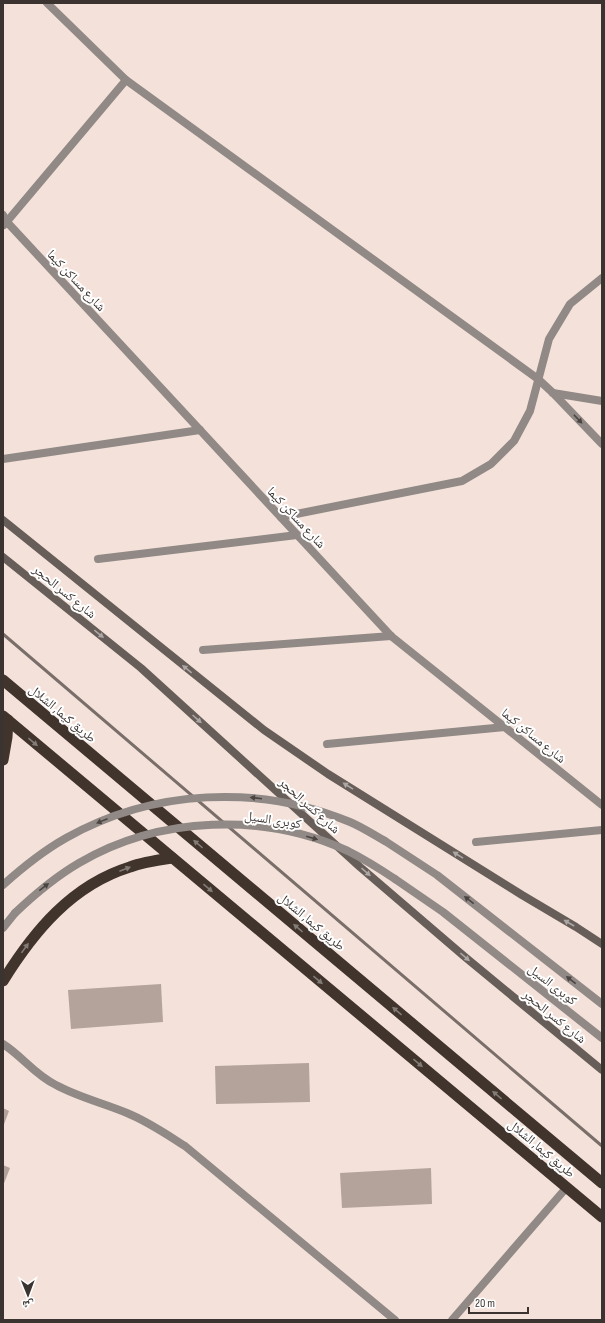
<svg xmlns="http://www.w3.org/2000/svg" width="605" height="1323" viewBox="0 0 605 1323" font-family="'Sofia Sans Condensed','Noto Naskh Arabic',sans-serif">
<style>
.building{fill:#b3a39b}
.lines{fill:none;stroke-linecap:round;stroke-linejoin:round}
.minor{stroke:#918986;stroke-width:8}
.tertiary{stroke:#918986;stroke-width:8}
.secondary{stroke:#685e59;stroke-width:8}
.trunk{stroke:#40342d;stroke-width:11}
.rail{stroke:#796e69;stroke-width:3}
.tertiary-bridge{stroke:#918986;stroke-width:8}
.oneway{fill:#4b4441}
.oneway2{fill:#aca6a4}
.oneway3{fill:#837b76}
.labels{text-anchor:middle;stroke-width:4;stroke-linejoin:round;paint-order:stroke}
.street-label{font-size:13px;fill:#3a3330;stroke:#fff}
</style>
<rect width="100%" height="100%" fill="#f4e2da"/>
<g class="building">
<path d="M161,984L163,1022L71,1029L68,990Z"/>
<path d="M309,1063L310,1102L216,1104L215,1066Z"/>
<path d="M3,1108L9,1111L3,1127Z"/>
<path d="M3,1165L10,1168L3,1186Z"/>
<path d="M431,1168L432,1204L342,1208L340,1173Z"/>
</g>
<g class="lines">
<g class="minor">
<path d="M47,3L126,80L538,379L553,393L602,444"/>
<path d="M3,215L7,222L391,636L602,805"/>
<path d="M4,225L126,80"/>
<path d="M553,393L602,401"/>
<path d="M3,459L200,430"/>
<path d="M281,517L462,481L491,464L514,441L530,411L549,339L570,304L602,278"/>
<path d="M98,559L297,535"/>
<path d="M203,650L391,636"/>
<path d="M327,744L505,727"/>
<path d="M476,842L602,830"/>
<path d="M3,1044C22,1056 35,1075 56,1085C78,1097 103,1103 127,1113C147,1121 166,1134 185,1146L395,1320"/>
<path d="M452,1320L567,1187"/>
</g>
<g class="tertiary">
<path d="M385,841L437,875L602,1004"/>
<path d="M395,879L443,912L602,1038"/>
<path d="M3,928L15,913"/>
</g>
<g class="secondary">
<path d="M3,520L264,730L328,774L522,895L576,927L602,944"/>
<path d="M3,557L141,668L360,867L465,957L602,1070"/>
</g>
<g class="trunk">
<path d="M3,680L602,1183"/>
<path d="M3,716L602,1217"/>
<path d="M3,760L7,737L8,720"/>
<path d="M3,981C34,931 72,885 130,867C143,862 158,860 172,858"/>
</g>
<path class="rail" d="M3,634L602,1146"/>
<g class="tertiary-bridge">
<path d="M3,885C23,867 43,851 66,838C153,789 259,784 350,822C362,827 374,835 385,841"/>
<path d="M15,913C35,894 55,877 79,863C159,816 264,812 348,851C364,859 380,869 395,879"/>
</g>
</g>
<defs><path id="oneway-solid" d="M-6-.8H1V-3.2L6.5 0L1 3.2V.8H-6Z"/></defs>
<g class="oneway">
<use href="#oneway-solid" transform="translate(578 419) rotate(46)"/>
<use href="#oneway-solid" transform="translate(256 798) rotate(-173)"/>
<use href="#oneway-solid" transform="translate(102 821) rotate(158)"/>
<use href="#oneway-solid" transform="translate(312 838) rotate(16)"/>
<use href="#oneway-solid" transform="translate(44 887) rotate(-38)"/>
<use href="#oneway-solid" transform="translate(469 900) rotate(-142)"/>
<use href="#oneway-solid" transform="translate(571 980) rotate(-142)"/>
</g>
<g class="oneway2">
<use href="#oneway-solid" transform="translate(99 634) rotate(39)"/>
<use href="#oneway-solid" transform="translate(187 669) rotate(-141)"/>
<use href="#oneway-solid" transform="translate(197 719) rotate(42)"/>
<use href="#oneway-solid" transform="translate(348 786) rotate(-148)"/>
<use href="#oneway-solid" transform="translate(458 855) rotate(-148)"/>
<use href="#oneway-solid" transform="translate(366 872) rotate(41)"/>
<use href="#oneway-solid" transform="translate(569 923) rotate(-150)"/>
<use href="#oneway-solid" transform="translate(465 957) rotate(40)"/>
</g>
<g class="oneway3">
<use href="#oneway-solid" transform="translate(33 742) rotate(40)"/>
<use href="#oneway-solid" transform="translate(198 844) rotate(-140)"/>
<use href="#oneway-solid" transform="translate(125 869) rotate(-21)"/>
<use href="#oneway-solid" transform="translate(208 888) rotate(40)"/>
<use href="#oneway-solid" transform="translate(298 928) rotate(-140)"/>
<use href="#oneway-solid" transform="translate(25 948) rotate(-54)"/>
<use href="#oneway-solid" transform="translate(318 980) rotate(40)"/>
<use href="#oneway-solid" transform="translate(397 1011) rotate(-140)"/>
<use href="#oneway-solid" transform="translate(418 1063) rotate(40)"/>
<use href="#oneway-solid" transform="translate(497 1095) rotate(-140)"/>
</g>
<g class="labels">
<g class="street-label">
<text transform="translate(77 280) rotate(47)" y="5">شارع مساكن كيما</text>
<text transform="translate(297 517) rotate(47)" y="5">شارع مساكن كيما</text>
<text transform="translate(65 591) rotate(39)" y="5">شارع كسر الحجر</text>
<text transform="translate(63 713) rotate(40)" y="5">طريق كيما, الشلال</text>
<text transform="translate(534 735) rotate(39)" y="5">شارع مساكن كيما</text>
<text transform="translate(310 805) rotate(42)" y="5">شارع كسر الحجر</text>
<text transform="translate(273 819) rotate(9)" y="5">كوبرى السيل</text>
<text transform="translate(312 921) rotate(40)" y="5">طريق كيما, الشلال</text>
<text transform="translate(553 984) rotate(38)" y="5">كوبرى السيل</text>
<text transform="translate(555 1016) rotate(39)" y="5">شارع كسر الحجر</text>
<text transform="translate(542 1148) rotate(40)" y="5">طريق كيما, الشلال</text>
</g>
</g>
<rect width="605" height="1323" fill="none" stroke="#3a3330" stroke-width="8"/>
<g transform="translate(28 1295) rotate(179)" stroke="#ffffff" stroke-width="3" paint-order="stroke">
<path d="M0-3L7 15L0 10L-7 15Z" fill="#3a3330"/>
<text y="-6" font-size="11" font-weight="bold" text-anchor="middle" fill="#3a3330">ش</text>
</g>
<path d="M469 1307v6h59v-6" fill="none" stroke="#3a3330" stroke-width="2"/>
<text x="475" y="1307" font-size="12" fill="#3a3330" stroke="#ffffff" stroke-width="3" paint-order="stroke">20 m</text>
</svg>
